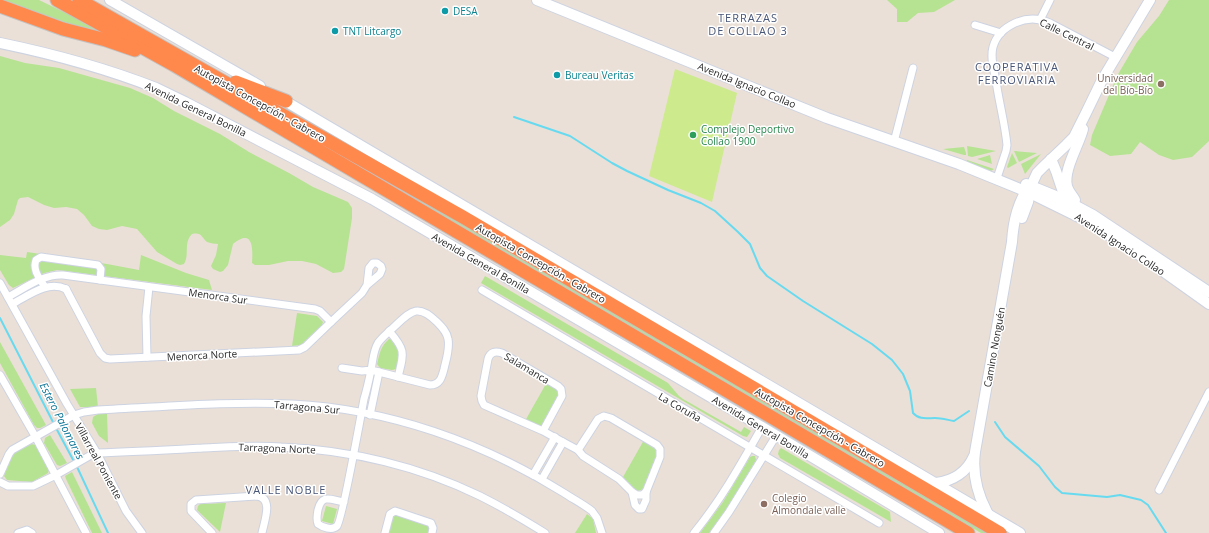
<svg xmlns="http://www.w3.org/2000/svg" width="1209" height="533" viewBox="0 0 1209 533" font-family="'Open Sans',sans-serif">
<style>
.green{fill:#b6e392}
.pitch{fill:#cdea8d}
.lines{fill:none;stroke-linecap:round;stroke-linejoin:round}
.stream{stroke:#67daf0;stroke-width:2}
.street-casing{stroke:#cdd3e1;stroke-width:9}
.secondary-casing{stroke:#cdd3e1;stroke-width:12}
.highway-casing{stroke:#c3c3c3;stroke-width:15}
.street{stroke:#fff;stroke-width:7}
.secondary{stroke:#fff;stroke-width:10}
.highway{stroke:#ff884d;stroke-width:13}
.culture-dot{fill:#0f9aa8;stroke:#fff;stroke-width:1.5}
.education-dot{fill:#8d6e63;stroke:#fff;stroke-width:1.5}
.leisure-dot{fill:#2e9e5b;stroke:#fff;stroke-width:1.5}
.labels{text-anchor:middle;stroke-width:3;stroke-linejoin:round;paint-order:stroke}
.culture-label{font-size:10px;fill:#0d838f;stroke:#fff;text-anchor:start}
.street-label{font-size:10px;fill:#272727;stroke:#fff}
.education-label{font-size:10px;fill:#785e54;stroke:#fff;text-anchor:end}
.leisure-label{font-size:10px;fill:#27864d;stroke:#fff;text-anchor:start}
.neighbourhood-label{font-size:11px;letter-spacing:1px;fill:#475577;stroke:#fff}
.water-label{font-size:11px;font-style:italic;fill:#0b7597;stroke:#fff}
</style>
<rect width="100%" height="100%" fill="#eae0d7"/>
<g class="green">
<path d="M4,0H39L68,14L101,33L91,32L51,17L7,4Z"/>
<path d="M887,0H955L934,12L918,13L907,22H897V9Z"/>
<path d="M1169,0H1209V141L1192,157L1173,160L1159,155L1140,142L1131,154L1110,156L1090,145L1092,135L1117,76L1137,42L1159,16Z"/>
<path d="M0,56L25,63L59,68L130,88L153,98L174,111L220,134L249,152L289,173L313,187L348,202L352,208V218L345,263L344,269L341,272L333,273L316,264L302,261H288L269,265H255L252,263C253,248 253,228 233,244L228,265L223,271L220,272L213,269L211,266L216,255L218,244C215,244 210,243 207,242C201,237 202,232 192,234C183,243 190,254 184,264L180,265L177,264L157,252L137,229L122,226L107,230L99,229L92,226L84,215L77,209L66,207L54,208L44,205L28,197L20,198L18,200L14,214L10,220L0,227Z"/>
<path d="M258,108L448,214L991,533H981Z"/>
<path d="M967,146L996,151L972,157L968,156Z"/>
<path d="M964,147L966,153V155H964L943,149Z"/>
<path d="M1014,151L1037,153L1019,162Z"/>
<path d="M1012,153L1017,163L1008,168L1007,167Z"/>
<path d="M1041,154L1025,174L1021,164Z"/>
<path d="M990,155L992,164L977,159Z"/>
<path d="M967,160L994,169L991,171L966,162Z"/>
<path d="M27,252L107,264L139,270L141,255L186,273L209,280L212,290L57,270L44,273L13,288L9,285L0,270V255L26,258Z"/>
<path d="M485,276L668,383L679,396L683,399L741,432L744,427L751,431L747,437L743,436L481,283Z"/>
<path d="M297,313L317,316L323,322L322,325L301,345L292,346Z"/>
<path d="M389,339L394,340L400,354L396,369L392,370L380,368L377,364C380,353 380,347 389,339Z"/>
<path d="M0,342L46,425L40,428H37L34,425L0,363Z"/>
<path d="M547,382L557,388L560,393L543,426L540,427L525,421Z"/>
<path d="M96,388L98,407H80L70,389Z"/>
<path d="M98,414H107L108,443L99,436L92,423L93,417Z"/>
<path d="M50,435L67,463L60,466L57,465L44,443L45,438Z"/>
<path d="M644,440L656,448L658,452C655,461 648,499 634,489C630,486 627,481 623,477Z"/>
<path d="M31,444L36,445L49,470L48,473L32,482L7,480L4,476L12,455L15,452Z"/>
<path d="M781,448L890,512L891,522L780,458L778,454L779,450Z"/>
<path d="M752,456H755L756,460L727,509L709,533H700L723,502L750,457Z"/>
<path d="M72,472L102,533H92L66,479L65,476Z"/>
<path d="M226,503L220,532L197,510L198,506L200,504Z"/>
<path d="M326,506L337,509L333,524L322,521Z"/>
<path d="M394,514L427,525L430,530L429,533H388L391,518Z"/>
<path d="M587,514L593,519L596,533H575Z"/>
</g>
<path class="pitch" d="M675,69L737,93L712,202L649,176Z"/>
<g class="lines">
<g class="stream">
<path d="M514,117L570,136L612,163L627,171L668,190L701,203L715,211L738,232L750,244L760,268L767,276L803,301L872,344L892,360L903,374L910,391L913,413C919,420 927,418 935,418C941,418 948,420 954,421L969,411"/>
<path d="M0,318L54,424"/>
<path d="M995,422L1005,437L1039,466L1055,487L1062,493L1107,497L1120,495L1141,500L1148,505L1166,533"/>
<path d="M56,428L78,469L108,533"/>
</g>
<defs>
<g id="street">
<path d="M1040,20L1050,0"/>
<path d="M975,25L1001,33"/>
<path d="M894,142L913,68"/>
<path d="M998,175L1006,151L1007,145C1005,124 999,102 996,81C994,70 990,58 993,47C996,36 1004,28 1015,23C1026,18 1039,18 1050,23L1115,57"/>
<path d="M0,283L67,404L97,453L126,511L142,533"/>
<path d="M45,287C40,279 32,270 36,260L41,257L98,265L101,269L100,280"/>
<path d="M66,289L100,353L105,358L110,359L299,350L305,347L331,322L362,293L367,285L380,274L382,269L381,266L377,263H373L369,268L367,285"/>
<path d="M482,290L879,523"/>
<path d="M8,297C25,288 43,274 63,275L315,309L320,311L331,322"/>
<path d="M12,304C28,296 47,280 66,289"/>
<path d="M389,331C406,350 404,353 398,377"/>
<path d="M147,357L146,316L149,287"/>
<path d="M342,368L362,371L371,370L430,385C440,385 442,377 444,369C446,360 450,349 448,339C447,332 442,327 437,322C418,303 411,311 395,326C389,332 382,337 378,343C373,351 373,361 371,370C369,380 367,389 364,399C361,415 342,521 337,526C332,531 322,527 318,524C316,519 317,515 318,510C322,493 331,500 344,502"/>
<path d="M0,375L35,436L86,533"/>
<path d="M370,415L379,372"/>
<path d="M543,431L562,396L561,389L558,386L502,353C495,351 490,352 488,359L481,396L482,401L484,405L543,431L563,442L578,450L583,456L619,479L632,492L637,495H642L646,492"/>
<path d="M578,450L598,419L604,416L611,418L657,445L660,449V457L646,492V500L642,509H639L635,505L632,492"/>
<path d="M0,474L9,454L12,450L74,415L84,412L98,410C163,407 228,401 292,404C389,409 482,442 564,493C573,499 583,504 592,511L597,518L602,533"/>
<path d="M533,475L555,437"/>
<path d="M542,479L563,442"/>
<path d="M0,482L8,486H33L56,475L91,455L97,453C132,452 167,450 203,448C229,447 255,445 281,447C350,450 418,466 480,496C502,507 524,520 545,533"/>
<path d="M1159,490L1209,392"/>
<path d="M18,533L27,530L32,533"/>
<path d="M212,533L191,511V504L196,500L257,496C274,498 264,522 262,533"/>
<path d="M385,533L390,514L395,511L431,523L433,528L432,533"/>
<path d="M694,533C721,500 741,464 762,427"/>
<path d="M714,533L729,512L776,436"/>
</g>
<g id="secondary">
<path d="M110,0L260,86"/>
<path d="M537,0L827,118L959,164L1030,193L1089,222L1150,262L1209,304"/>
<path d="M0,43C53,54 105,68 156,88L185,102L372,199L762,427L939,533"/>
<path d="M280,98L1020,533"/>
<path d="M1051,159L1056,171L1062,189L1067,195"/>
<path d="M1026,184L1063,199L1093,215L1209,292"/>
<path d="M1075,200C1072,195 1068,191 1067,186C1063,170 1079,145 1083,129"/>
<path d="M1022,218L1028,202L1031,186L1037,173L1046,164L1066,145L1074,137L1086,113L1102,80L1150,0"/>
<path d="M936,483C953,481 967,472 974,456"/>
<path d="M988,514C977,494 972,475 975,452L1012,242C1013,224 1018,198 1031,186"/>
</g>
<g id="highway">
<path d="M57,0L174,65L968,533"/>
<path d="M79,0L463,217L1000,533"/>
<path d="M0,6L63,29L106,40L135,50"/>
<path d="M236,82L286,101"/>
</g>
</defs>
<use href="#street" class="street-casing"/>
<use href="#secondary" class="secondary-casing"/>
<use href="#highway" class="highway-casing"/>
<use href="#street" class="street"/>
<use href="#secondary" class="secondary"/>
<use href="#highway" class="highway"/>
</g>
<g class="culture-dot">
<circle cx="445" cy="11" r="4"/>
<circle cx="335" cy="31" r="4"/>
<circle cx="557" cy="75" r="4"/>
</g>
<g class="education-dot">
<circle cx="1161" cy="84" r="4"/>
<circle cx="764" cy="504" r="4"/>
</g>
<circle class="leisure-dot" cx="693" cy="135" r="4"/>
<g class="labels">
<g class="culture-label">
<text x="453" y="15">DESA</text>
<text x="343" y="35">TNT Litcargo</text>
<text x="565" y="79">Bureau Veritas</text>
</g>
<g class="street-label">
<text transform="translate(1067 34) rotate(26)" y="4">Calle Central</text>
<text transform="translate(747 85) rotate(22)" y="4">Avenida Ignacio Collao</text>
<text transform="translate(260 103) rotate(29)" y="4">Autopista Concepción - Cabrero</text>
<text transform="translate(196 109) rotate(26)" y="4">Avenida General Bonilla</text>
<text transform="translate(1120 244) rotate(33)" y="4">Avenida Ignacio Collao</text>
<text transform="translate(481 263) rotate(30)" y="4">Avenida General Bonilla</text>
<text transform="translate(541 263) rotate(30)" y="4">Autopista Concepción - Cabrero</text>
<text transform="translate(218 296) rotate(8)" y="4">Menorca Sur</text>
<text transform="translate(994 347) rotate(-80)" y="4">Camino Nonguén</text>
<text transform="translate(202 355) rotate(-3)" y="4">Menorca Norte</text>
<text transform="translate(527 368) rotate(31)" y="4">Salamanca</text>
<text transform="translate(307 407) rotate(5)" y="4">Tarragona Sur</text>
<text transform="translate(680 407) rotate(30)" y="4">La Coruña</text>
<text transform="translate(761 427) rotate(31)" y="4">Avenida General Bonilla</text>
<text transform="translate(820 427) rotate(30)" y="4">Autopista Concepción - Cabrero</text>
<text transform="translate(277 448) rotate(2)" y="4">Tarragona Norte</text>
<text transform="translate(99 461) rotate(61)" y="4">Villarreal Poniente</text>
</g>
<g class="education-label">
<text x="1153" y="82">Universidad<tspan x="1153" dy="12">del Bío-Bío</tspan></text>
<text x="772" y="502" text-anchor="start">Colegio<tspan x="772" dy="12">Almondale valle</tspan></text>
</g>
<g class="leisure-label">
<text x="701" y="133">Complejo Deportivo<tspan x="701" dy="12">Collao 1900</tspan></text>
</g>
<g class="neighbourhood-label">
<text x="748" y="22">TERRAZAS<tspan x="748" dy="13">DE COLLAO 3</tspan></text>
<text x="1017" y="71">COOPERATIVA<tspan x="1017" dy="13">FERROVIARIA</tspan></text>
<text x="286" y="494">VALLE NOBLE</text>
</g>
<g class="water-label">
<text transform="translate(62 421) rotate(63)" y="4">Estero Palomares</text>
</g>
</g>
</svg>
